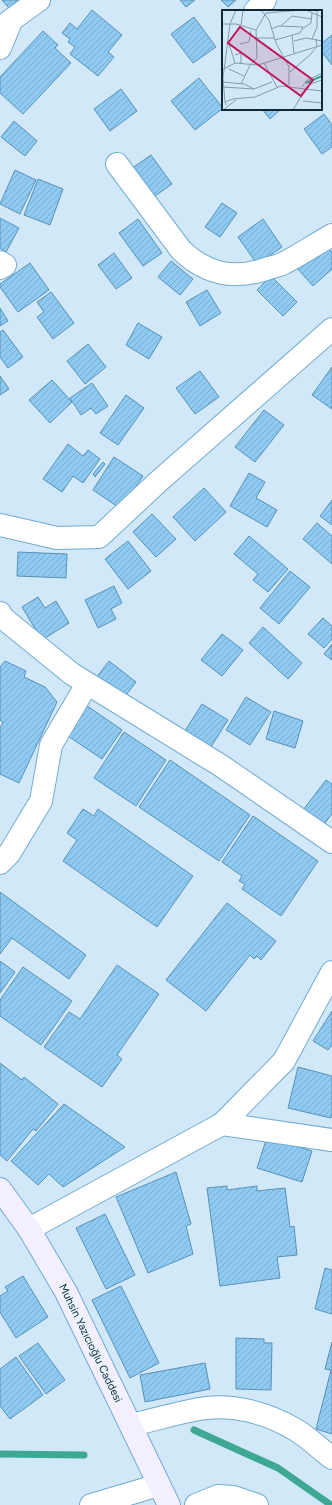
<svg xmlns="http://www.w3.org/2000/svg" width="332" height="1505" viewBox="0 0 332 1505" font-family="Figtree,sans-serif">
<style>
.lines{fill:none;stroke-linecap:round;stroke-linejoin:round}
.stream{stroke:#3ea895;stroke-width:7}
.building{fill:url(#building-hatch);stroke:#5891b7}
.minor-casing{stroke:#71abd2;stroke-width:24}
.tertiary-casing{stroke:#71abd2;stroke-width:24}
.secondary-casing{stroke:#71abd2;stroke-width:24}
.minor{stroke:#fff;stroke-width:22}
.tertiary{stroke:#fff;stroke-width:22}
.secondary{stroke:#f4efff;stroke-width:22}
.labels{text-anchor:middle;stroke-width:3.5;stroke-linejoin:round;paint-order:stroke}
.street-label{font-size:11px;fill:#0f2737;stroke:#e8f3fc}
.inset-river{fill:none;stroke:#3ea895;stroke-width:2}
.inset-road{fill:none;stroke:#839bab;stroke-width:1}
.view{fill:#c2185b;fill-opacity:0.15;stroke:#c2185b;stroke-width:2}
.inset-edge{fill:none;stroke:#0f2737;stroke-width:2}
</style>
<defs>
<pattern id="building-hatch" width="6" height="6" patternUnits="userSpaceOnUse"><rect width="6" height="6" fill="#8fcaf2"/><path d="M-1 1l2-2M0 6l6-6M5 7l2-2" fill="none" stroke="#7aaed0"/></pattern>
</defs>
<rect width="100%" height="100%" fill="#d1e8f8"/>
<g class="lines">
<g class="stream">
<path d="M194,1430L278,1468L331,1505"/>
<path d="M0,1454L84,1455"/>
</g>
</g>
<g class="building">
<path d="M2,0H18L9,8Z"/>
<path d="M180,0H195L186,7Z"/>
<path d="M221,0H236L228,7Z"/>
<path d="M92,10L122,35L108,52L114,57L98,76L70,54L75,47L68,42L70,39L62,33L70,23L77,29Z"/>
<path d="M194,17L216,47L193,63L171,34Z"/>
<path d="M43,31L58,45L55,48L71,63L23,114L0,93V77Z"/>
<path d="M332,35V65L321,51V44Z"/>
<path d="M199,78L223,108L195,130L171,101Z"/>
<path d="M121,89L137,111L110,131L94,109Z"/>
<path d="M262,109H281L270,119Z"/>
<path d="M324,114L332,125V147L322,154L304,129Z"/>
<path d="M14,121L37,141L25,156L1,137Z"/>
<path d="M151,155L172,184L148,201L128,171Z"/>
<path d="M15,170L36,180L20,214L0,204Z"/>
<path d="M38,179L63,189L50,225L24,215Z"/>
<path d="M222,203L237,213L220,237L205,227Z"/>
<path d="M0,218L19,228L6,252L0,248Z"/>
<path d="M138,219L162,253L143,266L119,233Z"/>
<path d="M263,219L282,247L257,264L238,237Z"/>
<path d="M323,243L332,252V269L313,286L296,267Z"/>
<path d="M114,253L132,278L116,289L98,265Z"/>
<path d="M171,261L193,279L180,295L158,277Z"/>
<path d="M30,263L49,290L18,312L0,287V284Z"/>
<path d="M271,276L297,302L283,316L257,290Z"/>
<path d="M207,290L221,313L200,326L186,302Z"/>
<path d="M51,292L74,323L53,339L37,317L44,312L37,302Z"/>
<path d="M0,308L8,321L0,326Z"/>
<path d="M138,323L162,337L149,359L126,345Z"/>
<path d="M3,330L23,357L8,368L0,357V332Z"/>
<path d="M88,344L106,367L85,384L67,361Z"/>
<path d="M332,367V409L312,395Z"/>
<path d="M200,371L219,397L195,414L176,388Z"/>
<path d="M0,376L9,389L0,395Z"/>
<path d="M52,380L72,402L50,423L29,400Z"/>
<path d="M92,383L108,406L96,414L91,408L81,415L70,398Z"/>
<path d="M126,395L144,408L118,445L100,433Z"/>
<path d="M264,410L284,425L255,462L235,447Z"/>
<path d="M68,444L83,456L88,450L100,459L83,483L73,476L62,492L43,479Z"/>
<path d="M114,457L143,476L121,509L93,490Z"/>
<path d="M103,462L105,464L95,477L93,474Z"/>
<path d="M249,473L265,482L256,498L277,510L267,527L230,506Z"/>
<path d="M204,488L226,512L195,541L173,517Z"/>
<path d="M332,500V525L320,516Z"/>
<path d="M152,514L176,539L156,557L133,532Z"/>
<path d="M317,523L332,536V564L303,539Z"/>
<path d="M249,536L288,569L268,592L253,580L258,574L234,554Z"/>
<path d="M128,541L151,571L128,589L105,559Z"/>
<path d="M18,552L67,554L66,578L17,576Z"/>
<path d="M290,571L310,587L279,624L260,608Z"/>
<path d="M114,586L122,603L111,609L116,619L98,628L85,600Z"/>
<path d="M38,597L45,608L56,601L69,623L42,640L22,607Z"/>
<path d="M323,618L332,626V639L324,648L308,634Z"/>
<path d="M263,627L302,663L288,679L249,643Z"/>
<path d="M222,634L243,650L222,676L201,660Z"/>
<path d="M332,644V660L324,654Z"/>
<path d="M5,661L26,671L24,677L45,687L57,702L19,783L0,774V728L3,722L0,720V667Z"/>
<path d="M109,661L136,682L123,699L96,678Z"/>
<path d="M246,697L271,712L250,745L226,730Z"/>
<path d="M83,703L122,730L102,759L62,732Z"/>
<path d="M202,704L228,720L209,750L183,734Z"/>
<path d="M274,711L303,721L295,748L266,739Z"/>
<path d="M124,732L166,760L136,806L94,778Z"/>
<path d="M170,760L250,815L219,861L139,807Z"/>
<path d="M326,780L332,784V814L320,829L300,814Z"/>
<path d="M83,809L94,816L98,809L193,876L157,927L63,861L77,840L67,833Z"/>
<path d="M253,816L318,861L281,916L242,889L245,884L239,881L242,876L222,862Z"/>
<path d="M0,892L86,955L69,979L12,938L0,954Z"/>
<path d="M227,903L276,941L261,960L257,956L254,959L250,955L206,1011L166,980Z"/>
<path d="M0,961L15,972L0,993Z"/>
<path d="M117,965L159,994L117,1055L122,1059L102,1087L44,1047L69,1012L80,1019Z"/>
<path d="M23,967L72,1001L41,1045L0,1016V1000Z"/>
<path d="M332,1011V1046H331L328,1050L313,1041Z"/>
<path d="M0,1063L22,1080L24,1077L58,1104L36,1131L33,1129L7,1161L0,1155Z"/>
<path d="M298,1067L332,1076V1113L331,1118L288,1108Z"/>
<path d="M64,1104L125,1147L63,1187L49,1174L38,1185L11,1161Z"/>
<path d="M267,1137L312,1151L302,1182L257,1168Z"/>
<path d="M176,1172L191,1224L186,1226L193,1254L148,1273L116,1197Z"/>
<path d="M227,1186V1190L257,1186V1191L285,1188L290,1227L294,1226L297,1255L277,1257L280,1278L220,1286L207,1188Z"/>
<path d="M105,1214L135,1275L106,1289L76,1228Z"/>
<path d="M325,1268L332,1270V1314L315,1309Z"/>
<path d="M23,1276L48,1317L16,1338L0,1312V1296L8,1291L5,1287Z"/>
<path d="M121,1286L159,1363L130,1378L92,1300Z"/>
<path d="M236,1338L264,1339V1343H272L271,1390L236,1389Z"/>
<path d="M332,1342V1434L316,1429L331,1370L325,1369Z"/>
<path d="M38,1343L65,1380L46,1394L19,1356Z"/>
<path d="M16,1357L43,1395L10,1419L0,1406V1369Z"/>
<path d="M205,1363L210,1389L145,1402L140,1375Z"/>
</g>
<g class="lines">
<defs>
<g id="minor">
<path d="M255,11L265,0"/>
<path d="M0,48L11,21"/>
<path d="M117,164L181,250C206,274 233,280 266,269C272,267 279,266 284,263C300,255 316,244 332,235"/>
<path d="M0,262L5,265L0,268"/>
<path d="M0,525L57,538L99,537L159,481L332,329"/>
<path d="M0,613L3,618L72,674L220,765L332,842"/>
<path d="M0,863L9,854L41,801L51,745L87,684"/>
<path d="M222,1124L332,1140"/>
<path d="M29,1229L222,1124L284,1061L332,972"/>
<path d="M131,1425C154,1420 177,1413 199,1409C232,1403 268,1413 296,1430C309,1438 320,1449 332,1458"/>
<path d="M91,1505L159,1485"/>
<path d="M196,1505L218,1496L233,1497L257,1505"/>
</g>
<path id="tertiary" d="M0,28L39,0"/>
<path id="secondary" d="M0,1189L29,1229L66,1292L169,1505"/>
</defs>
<use href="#minor" class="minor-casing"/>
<use href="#tertiary" class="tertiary-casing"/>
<use href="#secondary" class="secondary-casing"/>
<use href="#minor" class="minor"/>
<use href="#tertiary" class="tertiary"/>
<use href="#secondary" class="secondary"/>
</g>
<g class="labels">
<g class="street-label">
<text transform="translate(91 1343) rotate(64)" y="4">Muhsin Yazıcıoğlu Caddesi</text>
</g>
</g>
<g transform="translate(222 10)">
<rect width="100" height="100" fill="#d1e8f8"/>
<path class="inset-river" d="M84,73L100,66"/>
<path class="inset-road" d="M39,0L47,10L54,33L67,57V75M84,0L100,7M0,14H14L34,20L44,3L80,0M19,15L21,0M59,16L70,6L90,9M49,19L57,16L81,17L78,23L53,30M80,19L89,13L90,3M70,25L72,43M33,28H52M90,29L95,17V0M72,31L84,28L100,31M7,34L13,53M18,34L27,32L29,21M100,36V54M13,45L19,43V54M42,53L55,77M7,59L22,66M0,60L13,53L36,55L100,35M68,62L89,44L95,36L94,29M1,72L22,74L32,79M19,74L28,55L35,48L34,20M1,77L32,79L50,72M80,77L84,71L100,63M85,78L88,74L100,70M81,91L100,93M3,92L1,68L8,14L14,0M4,95L3,92L11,89L33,87L59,76L100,81M1,100L14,90M36,100H63M71,100L84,78"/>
<path class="view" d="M18,17L91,70L79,86L6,33Z"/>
<rect width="100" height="100" class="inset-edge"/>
</g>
</svg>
